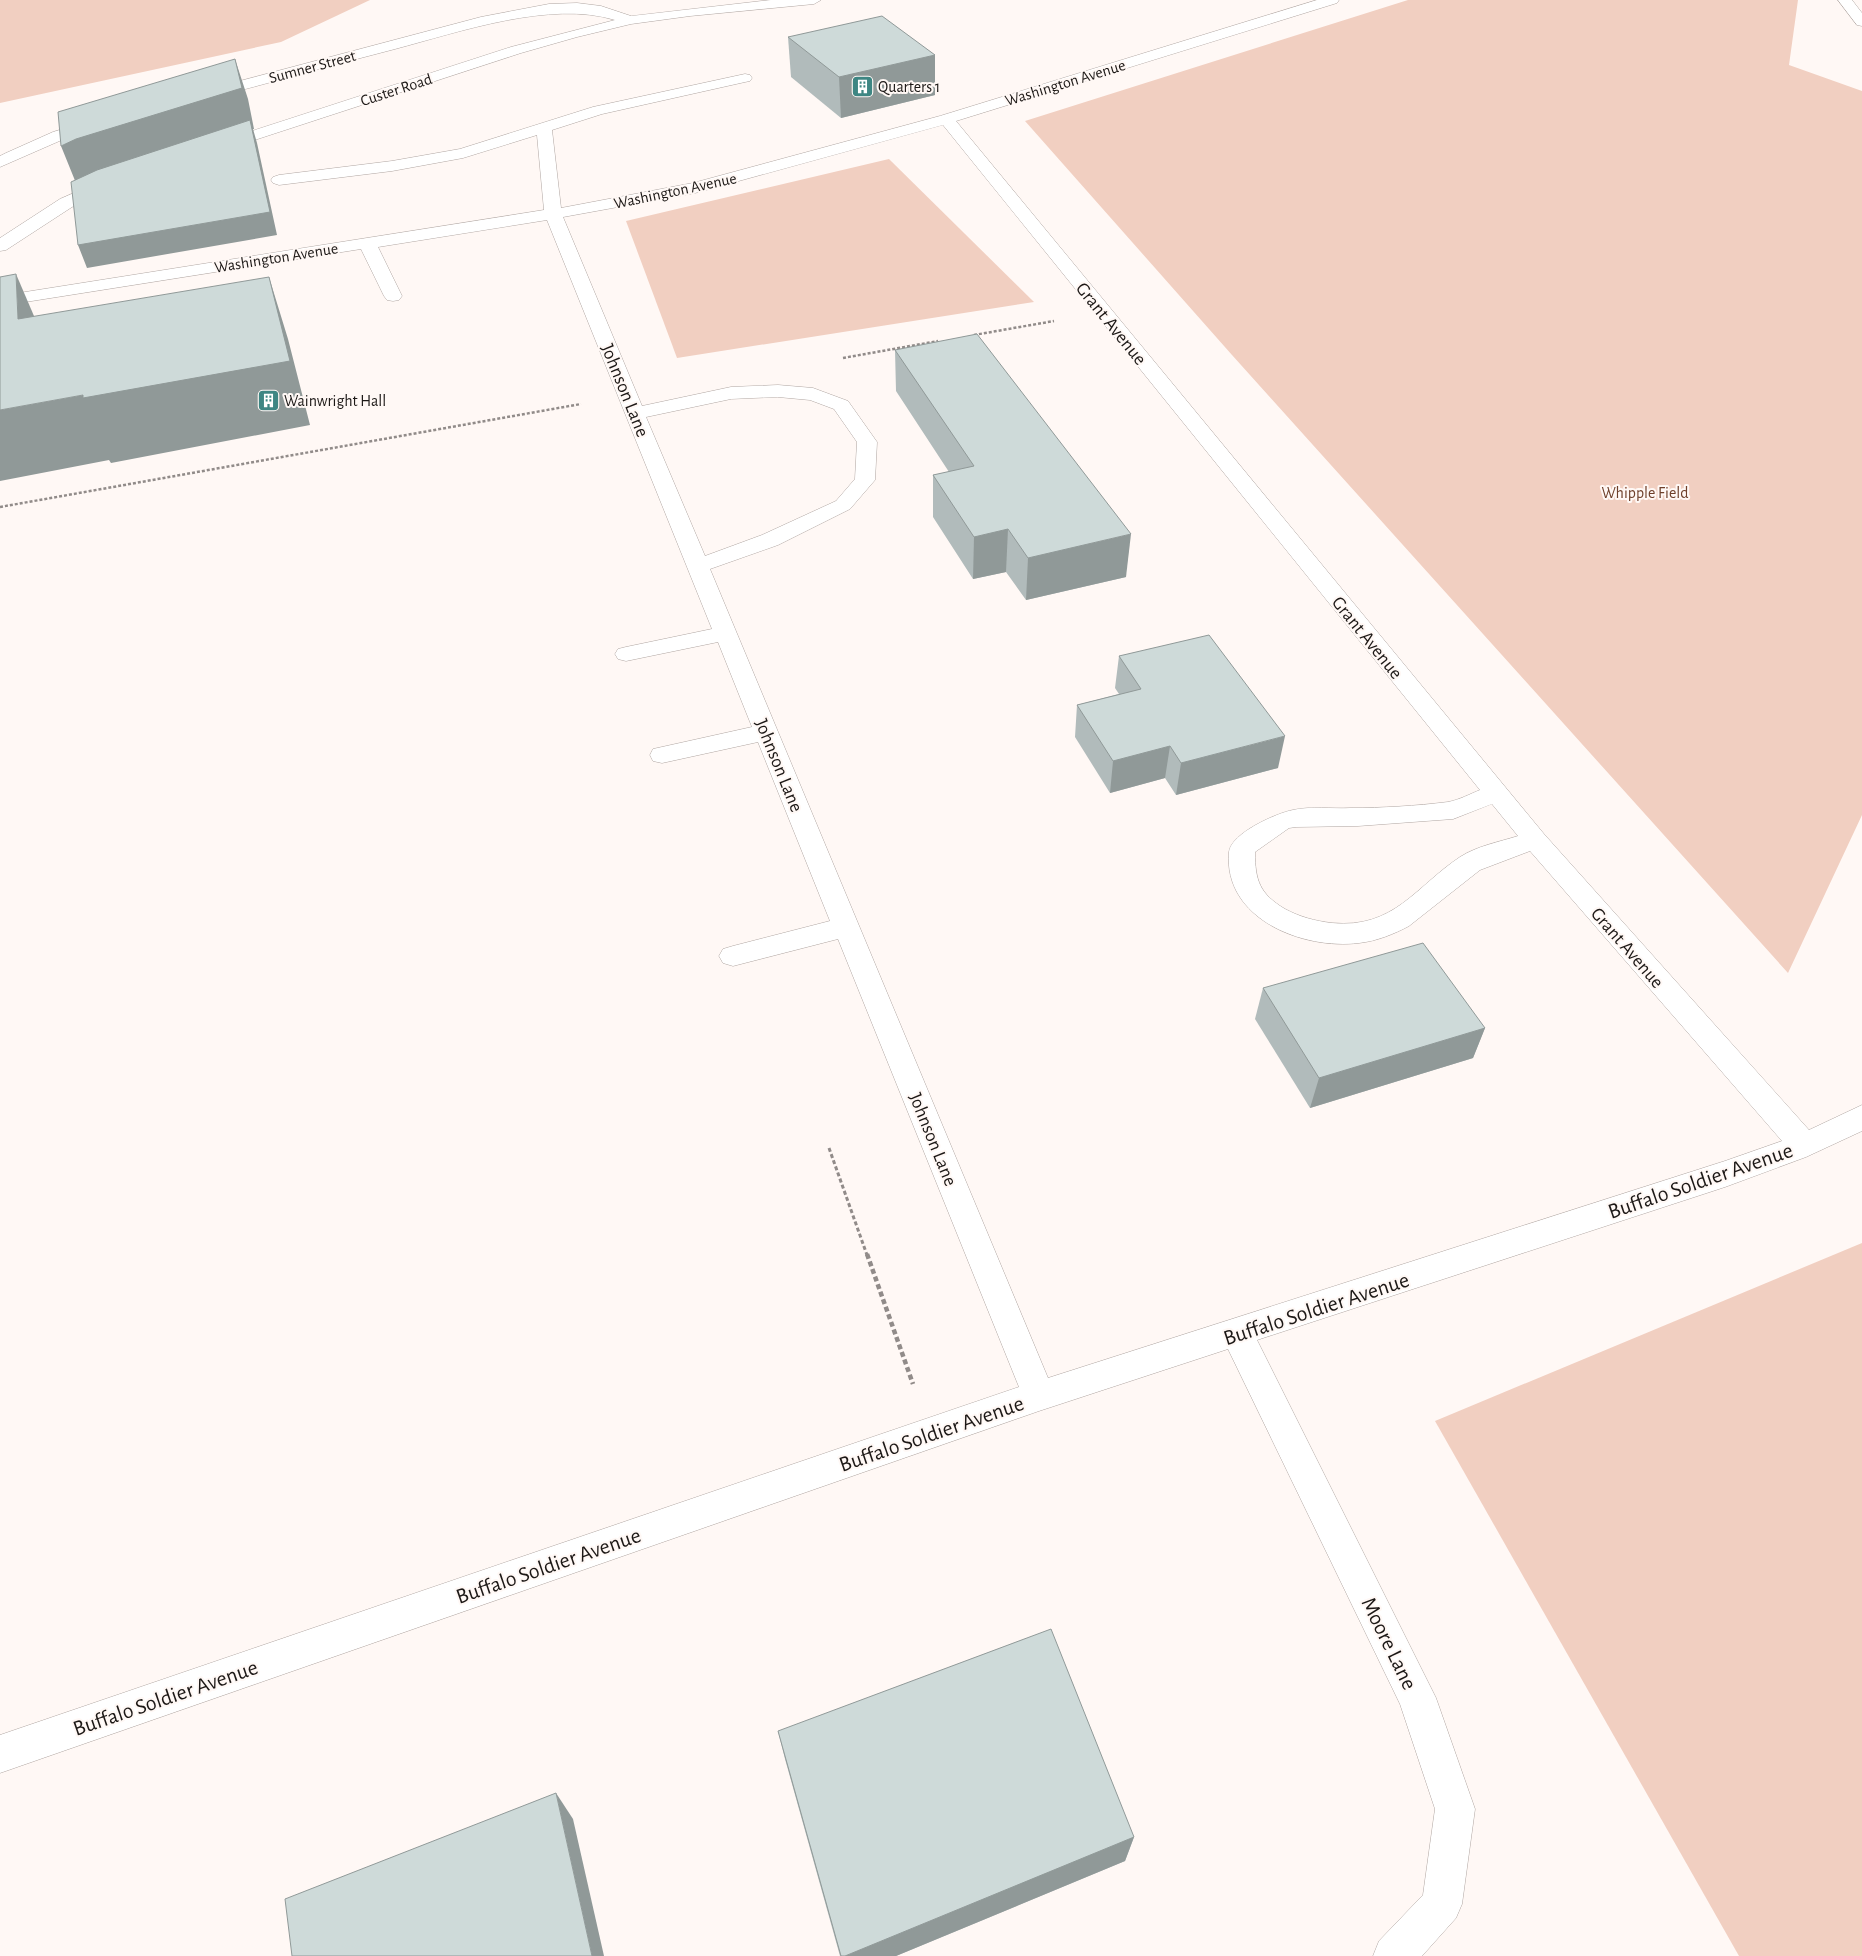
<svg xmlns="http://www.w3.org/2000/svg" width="1862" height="1956" viewBox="0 0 1862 1956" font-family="'Alegreya Sans',sans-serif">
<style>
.green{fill:#f1cfc1}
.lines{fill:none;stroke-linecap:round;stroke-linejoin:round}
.minor-casing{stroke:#b0a6a2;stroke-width:1}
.path-far2{stroke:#918b89;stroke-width:2.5;stroke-dasharray:3 2;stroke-linecap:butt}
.path-far1{stroke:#918b89;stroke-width:3;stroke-dasharray:4 2.5;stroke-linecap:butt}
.path{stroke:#918b89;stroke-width:4.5;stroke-dasharray:5 3;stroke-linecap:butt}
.minor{fill:#fff;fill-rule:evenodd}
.wall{fill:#b1bbbb}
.shaded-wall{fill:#909998}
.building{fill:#cedad9;stroke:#909998}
.labels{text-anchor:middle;stroke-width:4;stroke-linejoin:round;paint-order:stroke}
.far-street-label{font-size:16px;fill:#1c1816;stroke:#fff8f5}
.far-poi-label{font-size:16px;fill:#1c1816;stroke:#fff8f5;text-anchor:start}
.far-park-label{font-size:16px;fill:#6e3f2a;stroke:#fff8f5}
.street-label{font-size:19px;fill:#1c1816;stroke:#fff8f5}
.near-street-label{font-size:22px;fill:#1c1816;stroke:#fff8f5}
</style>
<rect width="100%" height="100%" fill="#fff8f5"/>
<g class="green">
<path d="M0,0H370L281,42L0,103Z"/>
<path d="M1408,0H1798L1789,65L1862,91V815L1788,973L1232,355L1025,121Z"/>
<path d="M889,159L1034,302L677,358L626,221Z"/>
<path d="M1862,1243V1956H1739L1435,1421Z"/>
</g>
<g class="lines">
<defs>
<g id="minor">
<path d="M771,0H821L814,4L690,16L631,24L577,37L521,53L224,150H212L210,147L212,144L511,47L615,20C551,0 459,32 395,49C332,65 270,83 207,99L202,97L199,94L202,91L481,17L549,4L577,3L601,6L631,16Z"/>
<path d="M1317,0H1339L1337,3L956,121L1544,834L1809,1130L1862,1105V1131L1806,1157L1725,1187L1257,1340L1436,1698L1475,1809L1462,1904L1456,1918L1422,1956H1373L1379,1941L1423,1895L1435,1809L1400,1704L1228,1349L1039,1411L0,1773V1735L1019,1387L838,939L733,966L723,963L719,956L723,949L733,946L830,921L758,742L662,763L653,761L650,755L653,749L752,727L718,642L626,661L618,659L615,654L618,649L626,647L712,629L547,220L378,247L402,296L399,300L393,301L387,300L384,296L361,249L0,306V296L544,210L537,135L463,158L392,171L279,185L273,183L271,180L273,177L279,175L392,161L460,149L593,107L745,74L750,75L752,78L750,81L745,82L602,114L552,130L561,208L693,183L940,116ZM943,125L1480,790C1470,794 1459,800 1448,802C1416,806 1382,808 1350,808C1332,809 1311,806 1293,810C1277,813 1231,833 1229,852C1223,919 1303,950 1359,943C1377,941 1394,934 1409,926L1480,870L1530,851L1782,1141L1725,1161L1048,1378L710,569L778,545L850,509L875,480L877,442L848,401L813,388L778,385L731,387L642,406L563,217L695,193ZM778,397L810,400L834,409L857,442L855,479L836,501L762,535L705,556L646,417L731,399ZM1492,804L1518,836C1499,842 1477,846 1460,857C1415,887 1394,929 1332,923C1315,921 1300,917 1285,909C1260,894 1255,881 1255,852L1289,828L1296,827L1358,826L1453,819Z"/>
<path d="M1838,0H1852L1862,13V26L1857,25Z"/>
<path d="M96,119L102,121L104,124L102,127L64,139L0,167V156L6,153L53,132Z"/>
<path d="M106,179L112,181L114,184L112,187L72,207L6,250L0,251V238L60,199Z"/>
</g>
</defs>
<use href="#minor" class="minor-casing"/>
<g class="path-far2">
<path d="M974,335L1054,321"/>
<path d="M843,358L938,341"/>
<path d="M0,507L581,404"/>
</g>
<path class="path-far1" d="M829,1148L867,1255"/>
<path class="path" d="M867,1254L913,1384"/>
<use href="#minor" class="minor"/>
</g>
<g class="wall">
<path d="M788,37L935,55V95L841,118L791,77Z"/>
<path d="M895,350L1126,577L1026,600L1006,572L973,579L933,517V475L949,472L896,391Z"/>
<path d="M1119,656L1278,768L1176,795L1165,778L1110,793L1075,737L1077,705L1119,694L1115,688Z"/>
<path d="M1263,988L1485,1028L1473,1058L1310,1108L1255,1019Z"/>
<path d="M778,1731L1134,1837L1125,1861L896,1956H840L785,1759Z"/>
</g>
<g class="shaded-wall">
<path d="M935,55V95L841,118L839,77Z"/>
<path d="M235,59L248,99L254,129H253L257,143L277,235L87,268L78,245V188L61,146Z"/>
<path d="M16,274L43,337L18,319Z"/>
<path d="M269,277L288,339L310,425L111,463L109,460L0,481V410L83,395Z"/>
<path d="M1008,529L1006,572L973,579L974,537Z"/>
<path d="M1131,534L1126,577L1026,600L1028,558Z"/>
<path d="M1285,736L1278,768L1176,795L1181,763Z"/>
<path d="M1170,746L1165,778L1110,793L1113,761Z"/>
<path d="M1485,1028L1473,1058L1310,1108L1319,1078Z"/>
<path d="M556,1793L573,1819L604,1956H592Z"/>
<path d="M1134,1837L1125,1861L896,1956H845Z"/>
</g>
<g class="building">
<path d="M882,16L935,55L839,77L788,37Z"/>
<path d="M235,59L242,88L76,139L61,146L58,112Z"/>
<path d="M250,120L270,212L78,245L71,182L97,170Z"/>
<path d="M16,274L18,319L269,277L290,361L83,398V395L0,410V277Z"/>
<path d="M977,334L1131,534L1028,558L1008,529L974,537L933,475L974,466L895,350Z"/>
<path d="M1209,635L1285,736L1181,763L1170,746L1113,761L1077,705L1141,689L1119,656Z"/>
<path d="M1423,943L1485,1028L1319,1078L1263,988Z"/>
<path d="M1051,1629L1134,1837L845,1956H841L778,1731Z"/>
<path d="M556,1793L592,1956H292L285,1899Z"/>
</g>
<defs>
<symbol id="building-square" viewBox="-11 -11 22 22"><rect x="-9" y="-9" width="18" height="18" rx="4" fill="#3e8683" stroke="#fff8f5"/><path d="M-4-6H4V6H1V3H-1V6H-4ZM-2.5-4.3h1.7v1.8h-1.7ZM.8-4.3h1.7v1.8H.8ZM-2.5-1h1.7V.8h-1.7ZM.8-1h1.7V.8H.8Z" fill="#fff"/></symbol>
</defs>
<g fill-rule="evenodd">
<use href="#building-square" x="850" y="74" width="25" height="25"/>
<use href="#building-square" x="256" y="388" width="25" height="25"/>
</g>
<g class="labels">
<g class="far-street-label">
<text transform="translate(312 66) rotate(-15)" y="6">Sumner Street</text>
<text transform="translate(1065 82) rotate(-17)" y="6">Washington Avenue</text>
<text transform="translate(396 89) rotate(-18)" y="6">Custer Road</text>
<text transform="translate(675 190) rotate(-12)" y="6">Washington Avenue</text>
<text transform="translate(276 257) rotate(-9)" y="6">Washington Avenue</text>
</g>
<g class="far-poi-label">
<text x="878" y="92">Quarters 1</text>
<text x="284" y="406">Wainwright Hall</text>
</g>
<g class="far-park-label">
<text x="1645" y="498">Whipple Field</text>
</g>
<g class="street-label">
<text transform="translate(1112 323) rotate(51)" y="7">Grant Avenue</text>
<text transform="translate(626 390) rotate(68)" y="7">Johnson Lane</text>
<text transform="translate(1368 637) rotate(51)" y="7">Grant Avenue</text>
<text transform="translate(780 765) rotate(68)" y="7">Johnson Lane</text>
<text transform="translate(1628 947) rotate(49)" y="7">Grant Avenue</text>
<text transform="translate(934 1139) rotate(68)" y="7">Johnson Lane</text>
</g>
<g class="near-street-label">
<text transform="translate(1700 1180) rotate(-19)" y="8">Buffalo Soldier Avenue</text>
<text transform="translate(1316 1308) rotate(-18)" y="8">Buffalo Soldier Avenue</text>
<text transform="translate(931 1433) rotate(-19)" y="8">Buffalo Soldier Avenue</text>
<text transform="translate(548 1565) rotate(-19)" y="8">Buffalo Soldier Avenue</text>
<text transform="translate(1390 1643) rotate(64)" y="8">Moore Lane</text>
<text transform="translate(165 1697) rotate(-19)" y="8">Buffalo Soldier Avenue</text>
</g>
</g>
</svg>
